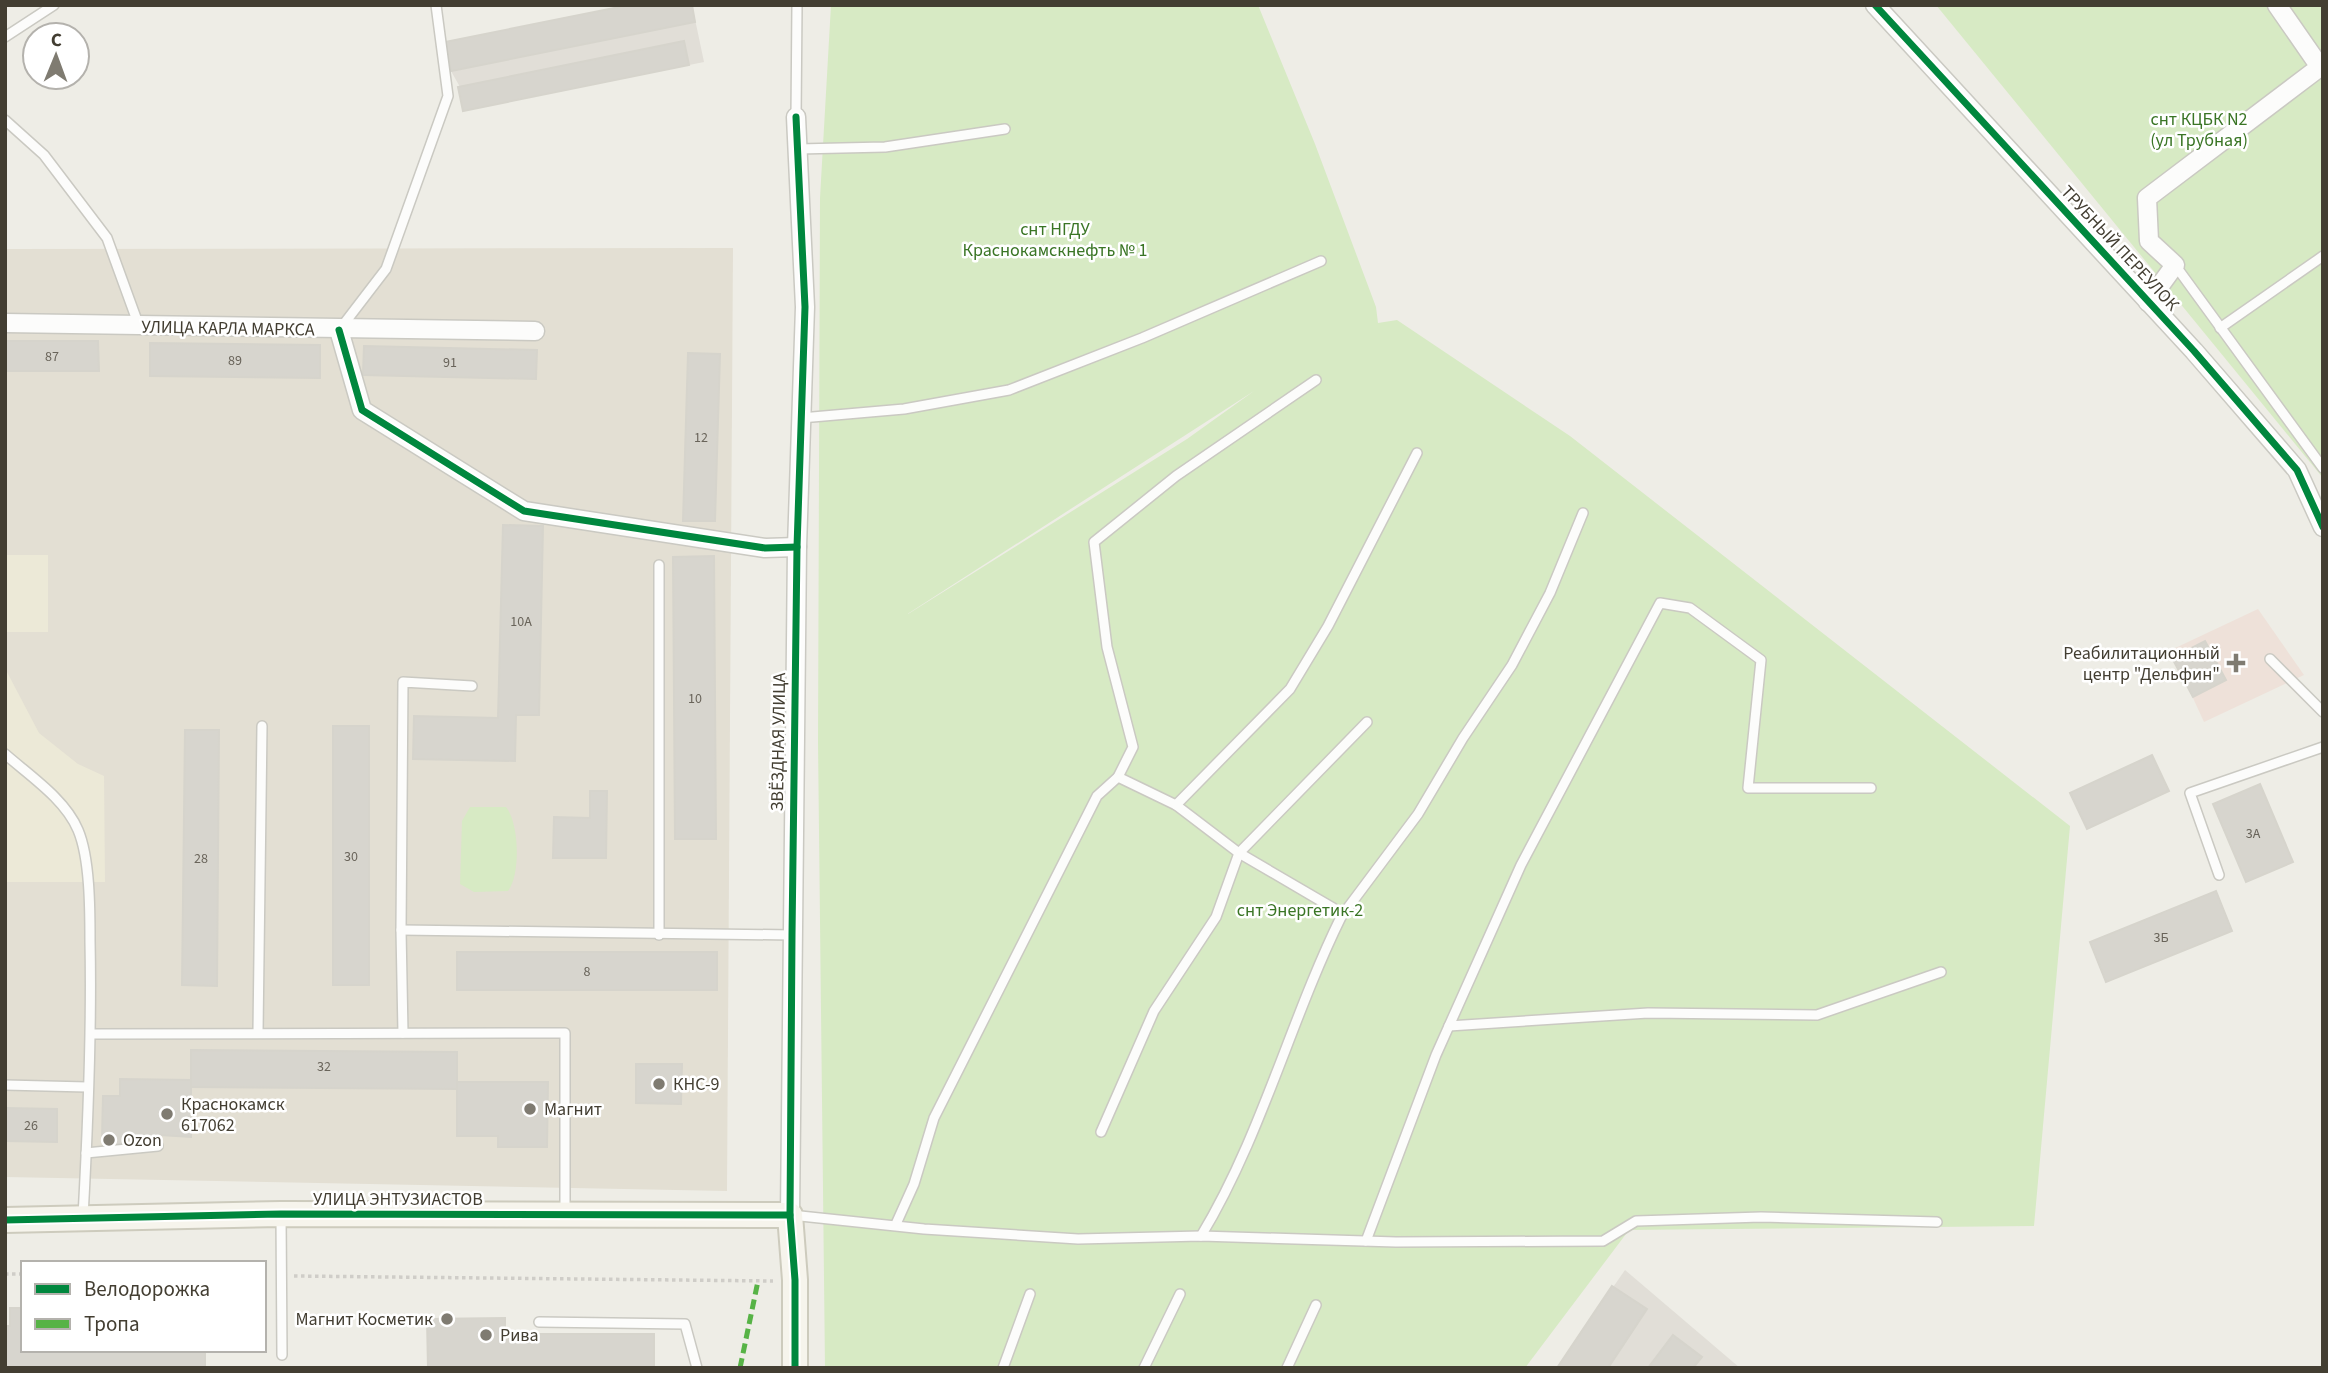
<svg xmlns="http://www.w3.org/2000/svg" width="2328" height="1373" viewBox="0 0 2328 1373" font-family="'Source Sans 3',sans-serif">
<style>
.residential{fill:#e3dfd3}
.industrial{fill:#e1ded7}
.education{fill:#ece9d7}
.medical{fill:#eee1d9}
.green{fill:#d7eac4;fill-rule:evenodd}
.building{fill:#d7d5ce;stroke:#d6d4cc;stroke-width:2}
.lines{fill:none;stroke-linecap:round;stroke-linejoin:round}
.lane-casing{stroke:#cac9c2;stroke-width:12}
.street-casing{stroke:#cac9c2;stroke-width:21}
.secondary-casing{stroke:#cdcbbd;stroke-width:28}
.path{stroke:#cfcdc8;stroke-width:3.5;stroke-dasharray:3.5 3.5;stroke-linecap:butt}
.lane{stroke:#fcfcfb;stroke-width:9}
.street{stroke:#fcfcfb;stroke-width:18}
.secondary{stroke:#f6f4ec;stroke-width:24}
.quiet{stroke:#57b346;stroke-width:5;stroke-dasharray:10 5;stroke-linecap:butt}
.cycleway-casing{stroke:#fff;stroke-width:11}
.cycleway{stroke:#00873e;stroke-width:7}
.poi-dot{fill:#7f7b71;stroke:#fff;stroke-width:2.5}
.labels{text-anchor:middle;stroke-width:5;stroke-linejoin:round;paint-order:stroke}
.number-label{font-size:14px;fill:#69645a}
.park-label{font-size:18px;fill:#3a7525;stroke:#fff}
.street-label{font-size:18px;fill:#433e32;stroke:#fff}
.poi-label{font-size:18px;fill:#433e32;stroke:#fff;text-anchor:start}
</style>
<rect width="100%" height="100%" fill="#eeede6"/>
<path class="residential" d="M733,248L727,1191L5,1177V249Z"/>
<g class="industrial">
<path d="M629,5H692L704,62L463,111L460,87L451,71L445,42Z"/>
<path d="M1625,1270L1740,1368H1557Z"/>
</g>
<path class="education" d="M5,555H48V632H7V672L39,733L78,764L104,776L105,882H5Z"/>
<path class="medical" d="M2258,609L2304,675L2204,722L2171,650Z"/>
<g class="green">
<path d="M831,5H1258L1315,144L1376,307L1378,323L1397,320L1570,436L2070,826L2034,1226L1629,1230L1525,1368H825L818,742L820,198ZM1254,391L1187,439L908,614L909,613Z"/>
<path d="M1936,5H2323V478Z"/>
<path d="M470,807H506C519,823 521,874 508,891L474,892L460,884L462,821Z"/>
</g>
<g class="building">
<path d="M629,5H692L695,22L451,71L445,42Z"/>
<path d="M684,41L689,65L463,111L458,87Z"/>
<path d="M5,341H98L99,371H5Z"/>
<path d="M150,343L320,345V378L150,376Z"/>
<path d="M364,346L537,350L536,379L363,375Z"/>
<path d="M688,353L720,354L715,521H683Z"/>
<path d="M503,525L543,526L539,715H516L515,761L413,759L414,716L498,718Z"/>
<path d="M714,556L716,839H675L673,557Z"/>
<path d="M2205,641L2226,680L2193,697L2172,658Z"/>
<rect x="333" y="726" width="36" height="259"/>
<path d="M185,730H219L217,986L182,985Z"/>
<path d="M2152,755L2169,791L2087,829L2070,793Z"/>
<path d="M2260,784L2293,862L2246,882L2213,804Z"/>
<path d="M590,791H607L606,858H553L554,817L590,818Z"/>
<path d="M2216,891L2232,931L2106,982L2090,942Z"/>
<rect x="457" y="952" width="260" height="38"/>
<path d="M191,1050L457,1052V1089L191,1087Z"/>
<path d="M636,1064H682L681,1104L636,1103Z"/>
<path d="M120,1079L191,1080V1137L160,1135L150,1143L146,1138L142,1143L138,1139L133,1144L129,1139L125,1144H106L102,1139L103,1096H120Z"/>
<path d="M457,1082H548L547,1147H498V1136H457Z"/>
<path d="M5,1108L57,1109V1142L5,1141Z"/>
<path d="M1612,1286L1647,1309L1608,1368H1557Z"/>
<path d="M10,1308H22L23,1350H205V1368H5V1326H10Z"/>
<path d="M505,1318V1334H654V1368H428L427,1319Z"/>
<path d="M1673,1335L1702,1357L1693,1368H1648Z"/>
</g>
<g class="lines">
<defs>
<g id="lane">
<path d="M5,37L54,5"/>
<path d="M796,117L797,5"/>
<path d="M5,120L44,155L107,238L139,326"/>
<path d="M798,149L885,147L1005,129"/>
<path d="M2175,265L2323,468"/>
<path d="M2220,328L2323,256"/>
<path d="M340,329L386,269L448,96L436,5"/>
<path d="M801,418L904,409L1009,390L1142,338L1321,261"/>
<path d="M659,565V935"/>
<path d="M2270,659L2323,712"/>
<path d="M5,754C30,776 65,799 78,830C90,858 90,910 90,941C92,1033 88,1125 83,1217"/>
<path d="M1118,777L1176,805L1239,853L1333,908L1341,917L1418,814L1463,738L1512,665L1550,593L1583,513"/>
<path d="M1176,805L1290,689L1328,626L1417,453"/>
<path d="M2219,875L2190,793L2323,747"/>
<path d="M401,930L792,935"/>
<path d="M1449,1026L1648,1013L1817,1015L1941,972"/>
<path d="M258,1032L262,726"/>
<path d="M403,1033L401,930L403,682L472,686"/>
<path d="M92,1034L565,1033V1213"/>
<path d="M5,1085L87,1087"/>
<path d="M1101,1132L1154,1011L1216,917L1239,853L1367,722"/>
<path d="M86,1153L158,1146"/>
<path d="M791,1215L924,1229L1078,1239L1201,1236L1396,1242L1603,1241L1636,1221L1761,1217L1937,1222"/>
<path d="M281,1216L282,1355"/>
<path d="M896,1224L914,1184L934,1118L1097,796L1118,777L1133,747L1107,647L1094,542L1176,476L1316,380"/>
<path d="M1201,1236C1261,1137 1290,1021 1341,917"/>
<path d="M1366,1241L1436,1055L1521,865L1660,603L1690,608L1761,660L1748,788H1871"/>
<path d="M539,1322L685,1324L697,1368"/>
<path d="M1003,1368L1030,1294"/>
<path d="M1144,1368L1180,1294"/>
<path d="M1287,1368L1316,1305"/>
</g>
<g id="street">
<path d="M1875,5L2194,351L2297,470L2323,527"/>
<path d="M2148,302L2175,265L2149,241L2147,198L2320,67L2277,5"/>
<path d="M5,323L535,331"/>
<path d="M339,330L362,410L524,511L765,548L797,547"/>
<path d="M790,1215L797,547L805,307L796,117"/>
</g>
<path id="secondary" d="M5,1220L281,1214L790,1215L795,1280V1368"/>
</defs>
<use href="#lane" class="lane-casing"/>
<use href="#street" class="street-casing"/>
<use href="#secondary" class="secondary-casing"/>
<g class="path">
<path d="M5,1274H23"/>
<path d="M294,1276L773,1281"/>
</g>
<use href="#lane" class="lane"/>
<use href="#street" class="street"/>
<use href="#secondary" class="secondary"/>
<path class="quiet" d="M740,1368L758,1281"/>
<defs>
<g id="cycleway">
<path d="M1875,5L2194,351L2297,470L2323,527"/>
<path d="M339,330L362,410L524,511L765,548L797,547"/>
<path d="M5,1220L281,1214L790,1215"/>
<path d="M795,1368V1280L790,1215L792,935L797,547L805,307L796,117"/>
</g>
</defs>
<use href="#cycleway" class="cycleway-casing"/>
<use href="#cycleway" class="cycleway"/>
</g>
<g class="poi-dot">
<path d="M2232.5 652.5h7v7h7v7h-7v7h-7v-7h-7v-7h7z"/>
<circle cx="659" cy="1084" r="7"/>
<circle cx="530" cy="1109" r="7"/>
<circle cx="167" cy="1114" r="7"/>
<circle cx="109" cy="1140" r="7"/>
<circle cx="447" cy="1319" r="7"/>
<circle cx="486" cy="1335" r="7"/>
</g>
<g class="labels">
<g class="number-label">
<text x="52" y="361">87</text>
<text x="235" y="365">89</text>
<text x="450" y="367">91</text>
<text x="701" y="442">12</text>
<text x="521" y="626">10А</text>
<text x="695" y="703">10</text>
<text x="2253" y="838">3А</text>
<text x="351" y="861">30</text>
<text x="201" y="863">28</text>
<text x="2161" y="942">3Б</text>
<text x="587" y="976">8</text>
<text x="324" y="1071">32</text>
<text x="31" y="1130">26</text>
</g>
<g class="park-label">
<text x="2199" y="125">снт КЦБК N2<tspan x="2199" dy="21">(ул Трубная)</tspan></text>
<text x="1055" y="235">снт НГДУ<tspan x="1055" dy="21">Краснокамскнефть № 1</tspan></text>
<text x="1300" y="916">снт Энергетик-2</text>
</g>
<g class="street-label">
<text transform="translate(2120 248) rotate(47)" y="6">ТРУБНЫЙ ПЕРЕУЛОК</text>
<text transform="translate(228 328) rotate(1)" y="6">УЛИЦА КАРЛА МАРКСА</text>
<text transform="translate(778 742) rotate(-89)" y="6">ЗВЁЗДНАЯ УЛИЦА</text>
<text x="398" y="1205">УЛИЦА ЭНТУЗИАСТОВ</text>
</g>
<g class="poi-label">
<text x="2220" y="659" text-anchor="end">Реабилитационный<tspan x="2220" dy="21">центр "Дельфин"</tspan></text>
<text x="673" y="1090">КНС-9</text>
<text x="181" y="1110">Краснокамск<tspan x="181" dy="21">617062</tspan></text>
<text x="544" y="1115">Магнит</text>
<text x="123" y="1146">Ozon</text>
<text x="433" y="1325" text-anchor="end">Магнит Косметик</text>
<text x="500" y="1341">Рива</text>
</g>
</g>
<rect width="2328" height="1373" fill="none" stroke="#433e32" stroke-width="14"/>
<rect x="21" y="1261" width="245" height="91" fill="#ffffff" stroke="#b4b2ad" stroke-width="2"/>
<rect x="35" y="1284" width="35" height="10" fill="#00873e" stroke="#b4b2ad" stroke-width="2"/>
<text x="84" y="1296" font-size="21" fill="#433e32">Велодорожка</text>
<rect x="35" y="1319" width="35" height="10" fill="#57b346" stroke="#b4b2ad" stroke-width="2"/>
<text x="84" y="1331" font-size="21" fill="#433e32">Тропа</text>
<g transform="translate(56 56) rotate(1)"><circle r="33" fill="#ffffff" stroke="#b4b2ad" stroke-width="2"/>
<path d="M0-5L12 26L0 18L-12 26Z" fill="#7f7b71"/>
<text y="-10" font-size="19" font-weight="bold" text-anchor="middle" fill="#433e32">С</text>
</g>
</svg>
